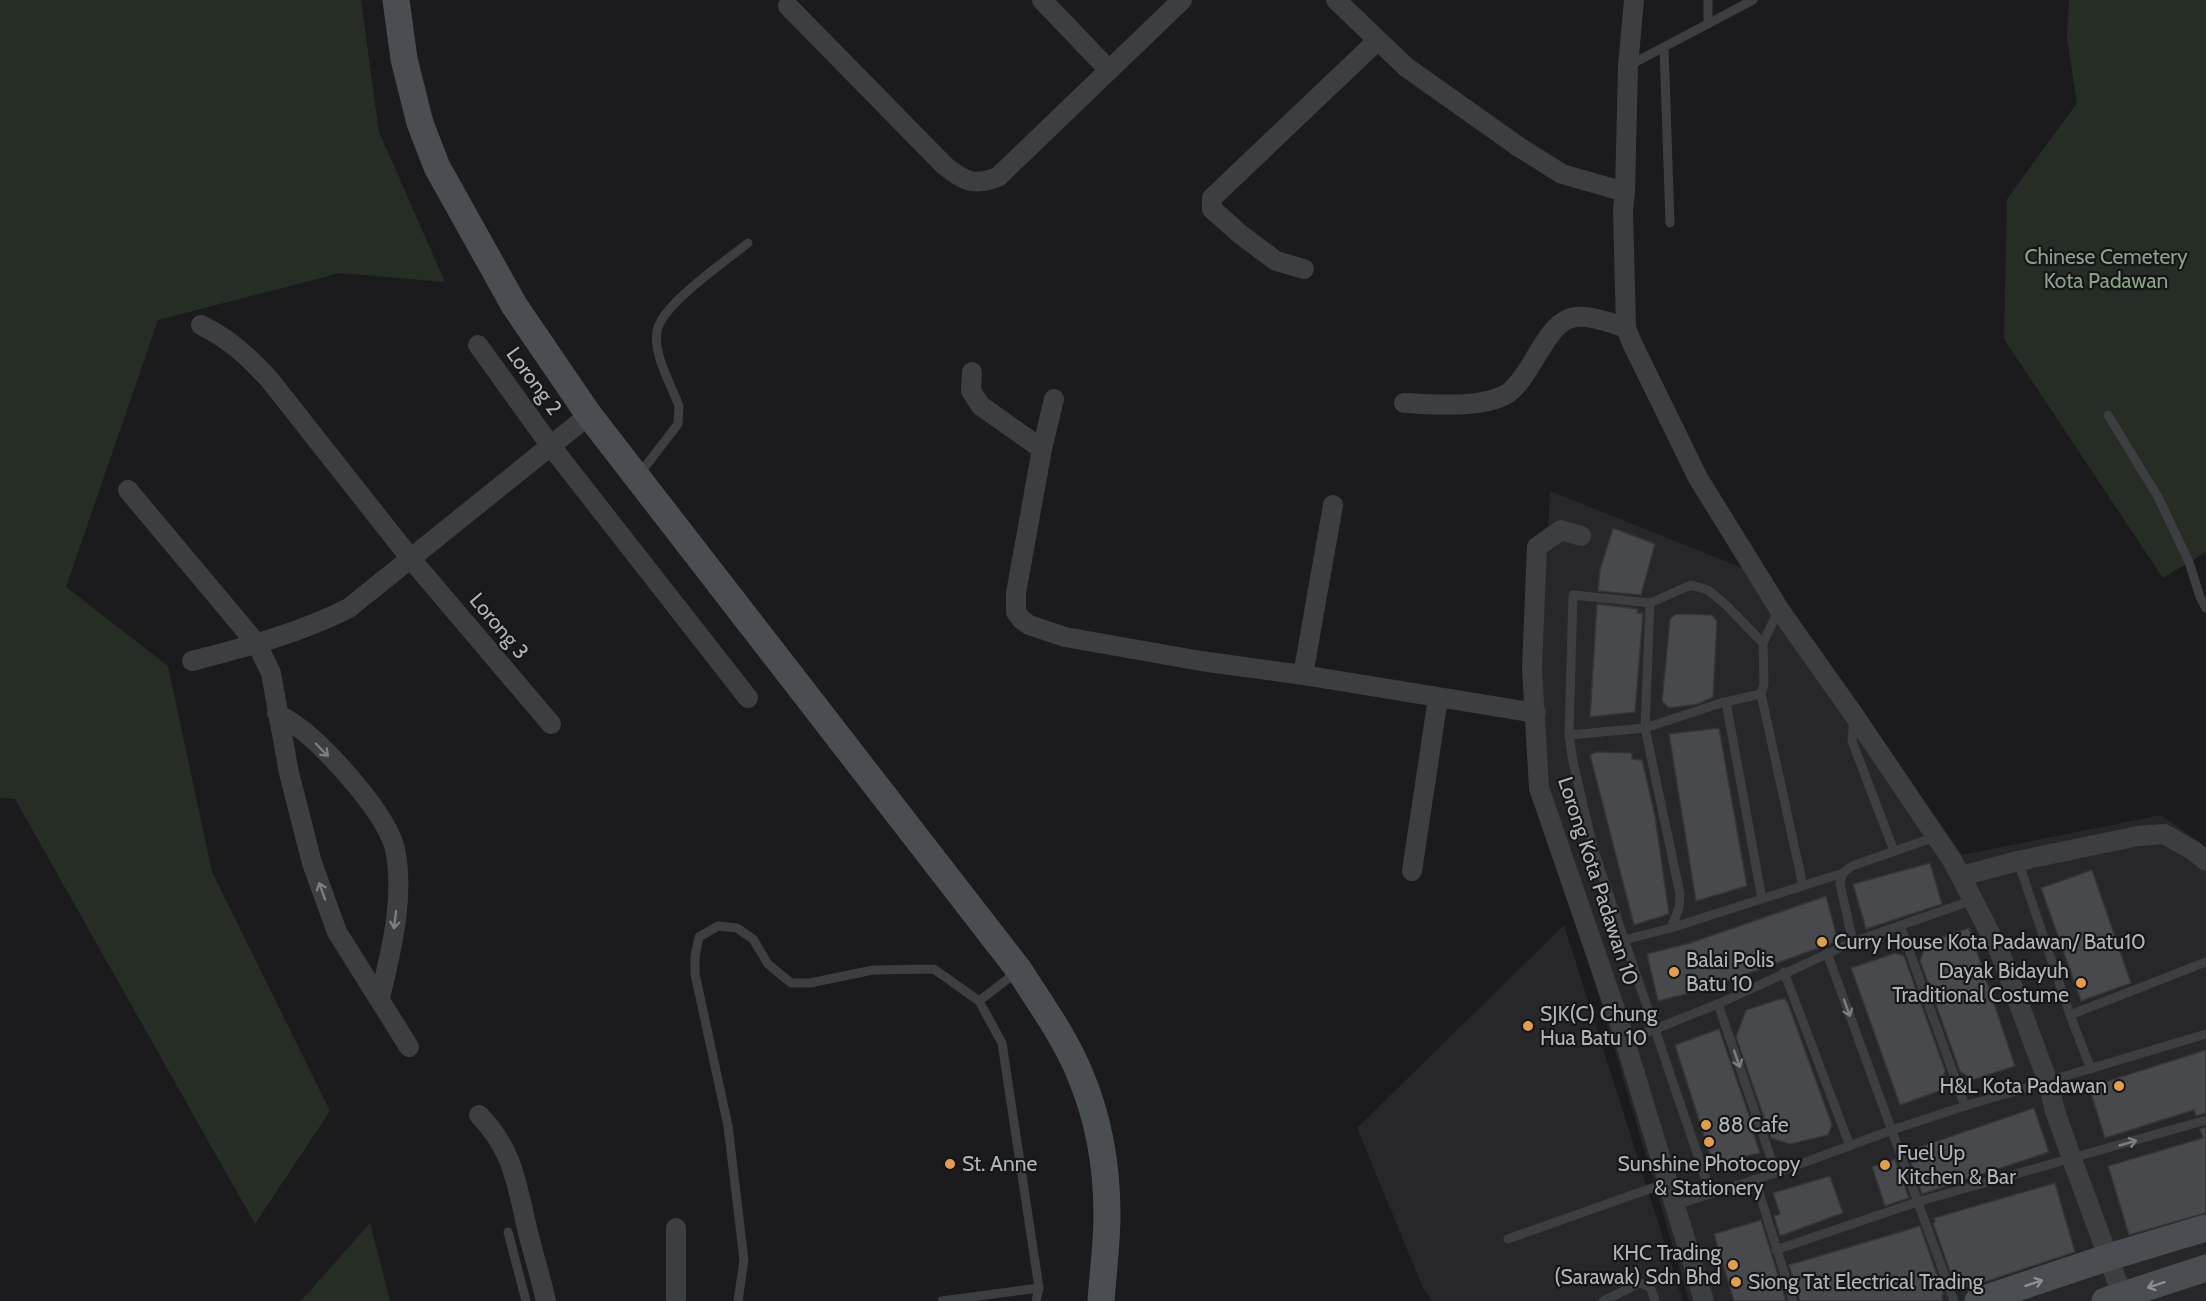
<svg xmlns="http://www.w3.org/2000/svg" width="2206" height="1301" viewBox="0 0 2206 1301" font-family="Cabin,sans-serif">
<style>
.built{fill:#27272a}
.green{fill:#252d25}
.building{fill:#48494d;stroke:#353539;stroke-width:1.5}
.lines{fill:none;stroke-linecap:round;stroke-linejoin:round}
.lane{stroke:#3c3e41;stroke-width:9}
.street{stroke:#3c3e41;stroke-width:20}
.secondary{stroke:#4a4d51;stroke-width:27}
.oneway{stroke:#7b7f84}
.oneway2{stroke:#8c9096}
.poi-dot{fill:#e09f50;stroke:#161618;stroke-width:2}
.labels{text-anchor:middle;stroke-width:4.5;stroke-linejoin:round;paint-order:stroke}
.park-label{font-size:21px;fill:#8aa388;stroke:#161618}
.street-label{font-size:21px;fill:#afb4bb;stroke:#161618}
.poi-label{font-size:21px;fill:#afb4bb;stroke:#161618;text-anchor:start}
</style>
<rect width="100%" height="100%" fill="#1b1b1d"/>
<g class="built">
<path d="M1550,491L1770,579L1962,855L2161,815L2206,847V1301H1689L1577,923L1535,790Z"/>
<path d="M1564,925L1683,1301H1432L1423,1288L1357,1128Z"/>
</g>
<g class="green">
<path d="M0,0H361L379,132L445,282L340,273L158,320L66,587L168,666L212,872L330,1111L255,1224L15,799L0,798Z"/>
<path d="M2069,0H2206V552L2163,578L2004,339L2007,199L2077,103L2067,39Z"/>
<path d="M370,1223L390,1301H301Z"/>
</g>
<g class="building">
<path d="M1613,528L1655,544L1641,595L1598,591L1600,570Z"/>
<path d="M1597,604L1638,609L1637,613H1643L1635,712L1590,717Z"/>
<path d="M1676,614L1712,615L1717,621L1713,697L1698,704L1669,708L1662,701L1670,619Z"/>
<path d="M1719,728L1747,886L1696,901L1669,734Z"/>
<path d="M1596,752L1632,753V759L1642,760L1655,816L1669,914L1634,925L1590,755Z"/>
<path d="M1930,863L1942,904L1866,929L1853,884Z"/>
<path d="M2092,870L2131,983L2081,1001L2041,888Z"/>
<path d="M1826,896L1838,941L1702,990L1658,1001L1647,954L1690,943Z"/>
<path d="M1969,928L2015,1066L1973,1080L1960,1071L1920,961L1927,942Z"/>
<path d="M1895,953L1904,956L1945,1070L1942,1090L1900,1105L1851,968Z"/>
<path d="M1780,999H1785L1788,1003L1832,1125L1828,1135L1790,1144L1771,1138L1736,1037L1746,1010Z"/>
<path d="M1719,1029L1755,1132H1753L1760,1153L1713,1164L1675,1045Z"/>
<path d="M2206,1050V1113L2196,1116L2194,1110L2105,1138L2089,1087Z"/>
<path d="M2034,1108L2049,1152L1922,1194L1908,1155L1915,1152L1914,1149Z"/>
<path d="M2206,1127V1213L2129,1235L2108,1166L2203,1138L2200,1129Z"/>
<path d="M1895,1159L1909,1198L1885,1206L1872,1167Z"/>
<path d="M1830,1176L1843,1213L1780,1236L1774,1216L1780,1214L1773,1193Z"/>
<path d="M2055,1183L2075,1252L1957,1291L1933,1223L1935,1222L1934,1218Z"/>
<path d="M1761,1220L1786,1301H1734L1714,1234Z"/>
<path d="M1920,1226L1944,1295H1942L1943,1301H1800L1789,1265Z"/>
</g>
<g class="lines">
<g class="lane">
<path d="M1708,0V24"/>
<path d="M1664,47L1670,223"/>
<path d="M1628,66L1753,0"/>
<path d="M2108,415L2158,497L2189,562L2200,597L2206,608"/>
<path d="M638,476L678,424L679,406C671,384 653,355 657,331C662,304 726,261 748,243"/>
<path d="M1761,694L1803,886"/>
<path d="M1726,702L1762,899"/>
<path d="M1854,717L1852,741L1894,851"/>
<path d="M1569,735L1645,728L1721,703L1761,694L1764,684L1763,643L1779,609"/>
<path d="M2018,861L2070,1015L2091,1069"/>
<path d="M1900,925L1965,1106"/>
<path d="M1671,928L1843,873"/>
<path d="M1624,940L1671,928L1679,908L1680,894L1645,728L1650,603"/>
<path d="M1853,942L1840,884L1842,874L1852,866L1935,837"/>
<path d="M1827,953L1954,1301"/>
<path d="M1784,972L1850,1146"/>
<path d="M979,1001L1018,971"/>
<path d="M1718,1004L1776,1173"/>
<path d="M2070,1015L2206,962"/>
<path d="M1625,1041L1718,1004L1853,942L1973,900"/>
<path d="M1755,1179L1793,1301"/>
<path d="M1711,1194L1594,851L1573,762L1569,735L1573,595L1650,603L1691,585L1708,590L1725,604L1763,643"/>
<path d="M1676,1205L1776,1173L1892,1130L1965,1106L2206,1034"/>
<path d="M508,1232L526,1301"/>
<path d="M1508,1239L1669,1182"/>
<path d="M1776,1250L1917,1202L2206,1120"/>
<path d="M738,1301L744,1260L728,1126L695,974V956L699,937L718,926L737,928L753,939L768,964L791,983H810L873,970L934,969L979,1001L1002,1043L1039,1288L1036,1301"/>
<path d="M942,1301L1039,1288"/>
<path d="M1603,1301L1640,1283L1650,1287L1655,1301"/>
</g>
<g class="street">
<path d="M1042,0L1109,70"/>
<path d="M1336,0L1406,67L1519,147L1562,174L1625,192L1623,210L1626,328L1632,343L1698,478L1779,609L1854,715L1952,860L1973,900L2000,953L2048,1082L2055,1111L2072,1159L2122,1295"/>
<path d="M788,6L945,166C965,182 974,186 998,177L1182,0"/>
<path d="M1625,192L1628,66L1634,0"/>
<path d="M1304,269L1276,261L1240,234L1212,209V198L1377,41"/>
<path d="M201,325C231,340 246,355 269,379L411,559L551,724"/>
<path d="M478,345L550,445L748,698"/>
<path d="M972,372L971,391L981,406L1042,449"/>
<path d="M1054,399L1042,449L1016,593V612L1021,619L1029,625L1065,637L1201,661L1303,675L1536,713"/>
<path d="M1404,403C1434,404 1478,409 1505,395C1515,390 1523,377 1529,368C1561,315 1564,306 1626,328"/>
<path d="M128,490L257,644L271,673L289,773L312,863L337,932L409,1047"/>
<path d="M1581,536L1561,530L1537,547L1532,668L1539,788L1618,1018L1704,1301"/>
<path d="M192,661C246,647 300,633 349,608L589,415"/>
<path d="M1303,675L1333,505"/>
<path d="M277,713C287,720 298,726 307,734C334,757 387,815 395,849C405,898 391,951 380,998"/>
<path d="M1412,871L1438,698"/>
<path d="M1961,876L2018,861L2138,836L2164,834L2194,851L2206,861"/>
<path d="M479,1115C512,1149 516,1180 526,1224C532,1250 540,1275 546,1301"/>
<path d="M676,1301V1228"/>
</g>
<g class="secondary">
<path d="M396,0L404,59L420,123L437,167L514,305L589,415L1019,970C1040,1003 1064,1036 1079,1072C1098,1116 1107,1167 1107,1215C1107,1243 1103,1272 1101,1301"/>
<path d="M1978,1301L2109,1257L2206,1228"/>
<path d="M2105,1301L2206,1268"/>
</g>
</g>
<defs><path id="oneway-shaft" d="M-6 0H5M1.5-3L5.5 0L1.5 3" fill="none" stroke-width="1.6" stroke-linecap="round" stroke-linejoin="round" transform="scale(1.5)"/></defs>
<g class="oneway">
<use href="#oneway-shaft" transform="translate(322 750) rotate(46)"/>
<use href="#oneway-shaft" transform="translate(322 891) rotate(-110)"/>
<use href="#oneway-shaft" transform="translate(395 920) rotate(97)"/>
<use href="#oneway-shaft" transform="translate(1847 1008) rotate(70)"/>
<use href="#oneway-shaft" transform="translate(1737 1059) rotate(71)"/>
<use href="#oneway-shaft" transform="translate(2128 1143) rotate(-16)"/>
</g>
<g class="oneway2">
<use href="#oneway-shaft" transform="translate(2034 1283) rotate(-18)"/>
<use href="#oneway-shaft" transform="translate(2156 1285) rotate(162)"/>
</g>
<g class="poi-dot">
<circle cx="1822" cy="942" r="6"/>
<circle cx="1674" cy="972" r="6"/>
<circle cx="2081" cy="983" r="6"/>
<circle cx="1528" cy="1026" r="6"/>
<circle cx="2119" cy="1086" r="6"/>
<circle cx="1706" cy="1125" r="6"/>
<circle cx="1709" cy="1142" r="6"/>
<circle cx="950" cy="1164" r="6"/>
<circle cx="1885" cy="1165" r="6"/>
<circle cx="1733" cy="1265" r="6"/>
<circle cx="1736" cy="1282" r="6"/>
</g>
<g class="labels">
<g class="park-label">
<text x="2106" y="264">Chinese Cemetery<tspan x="2106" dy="24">Kota Padawan</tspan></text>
</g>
<g class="street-label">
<text transform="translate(534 381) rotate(54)" y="7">Lorong 2</text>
<text transform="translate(499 626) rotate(50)" y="7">Lorong 3</text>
<text transform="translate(1598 881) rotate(72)" y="7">Lorong Kota Padawan 10</text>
</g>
<g class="poi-label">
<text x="1834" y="949">Curry House Kota Padawan/ Batu10</text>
<text x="1686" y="967">Balai Polis<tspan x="1686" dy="24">Batu 10</tspan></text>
<text x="2069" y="978" text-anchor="end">Dayak Bidayuh<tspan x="2069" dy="24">Traditional Costume</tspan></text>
<text x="1540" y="1021">SJK(C) Chung<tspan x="1540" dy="24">Hua Batu 10</tspan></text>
<text x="2107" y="1093" text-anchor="end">H&amp;L Kota Padawan</text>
<text x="1718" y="1132">88 Cafe</text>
<text x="1897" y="1160">Fuel Up<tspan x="1897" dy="24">Kitchen &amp; Bar</tspan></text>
<text x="962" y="1171">St. Anne</text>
<text x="1709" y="1171" text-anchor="middle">Sunshine Photocopy<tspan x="1709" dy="24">&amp; Stationery</tspan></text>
<text x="1721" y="1260" text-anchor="end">KHC Trading<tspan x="1721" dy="24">(Sarawak) Sdn Bhd</tspan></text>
<text x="1748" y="1289">Siong Tat Electrical Trading</text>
</g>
</g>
</svg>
